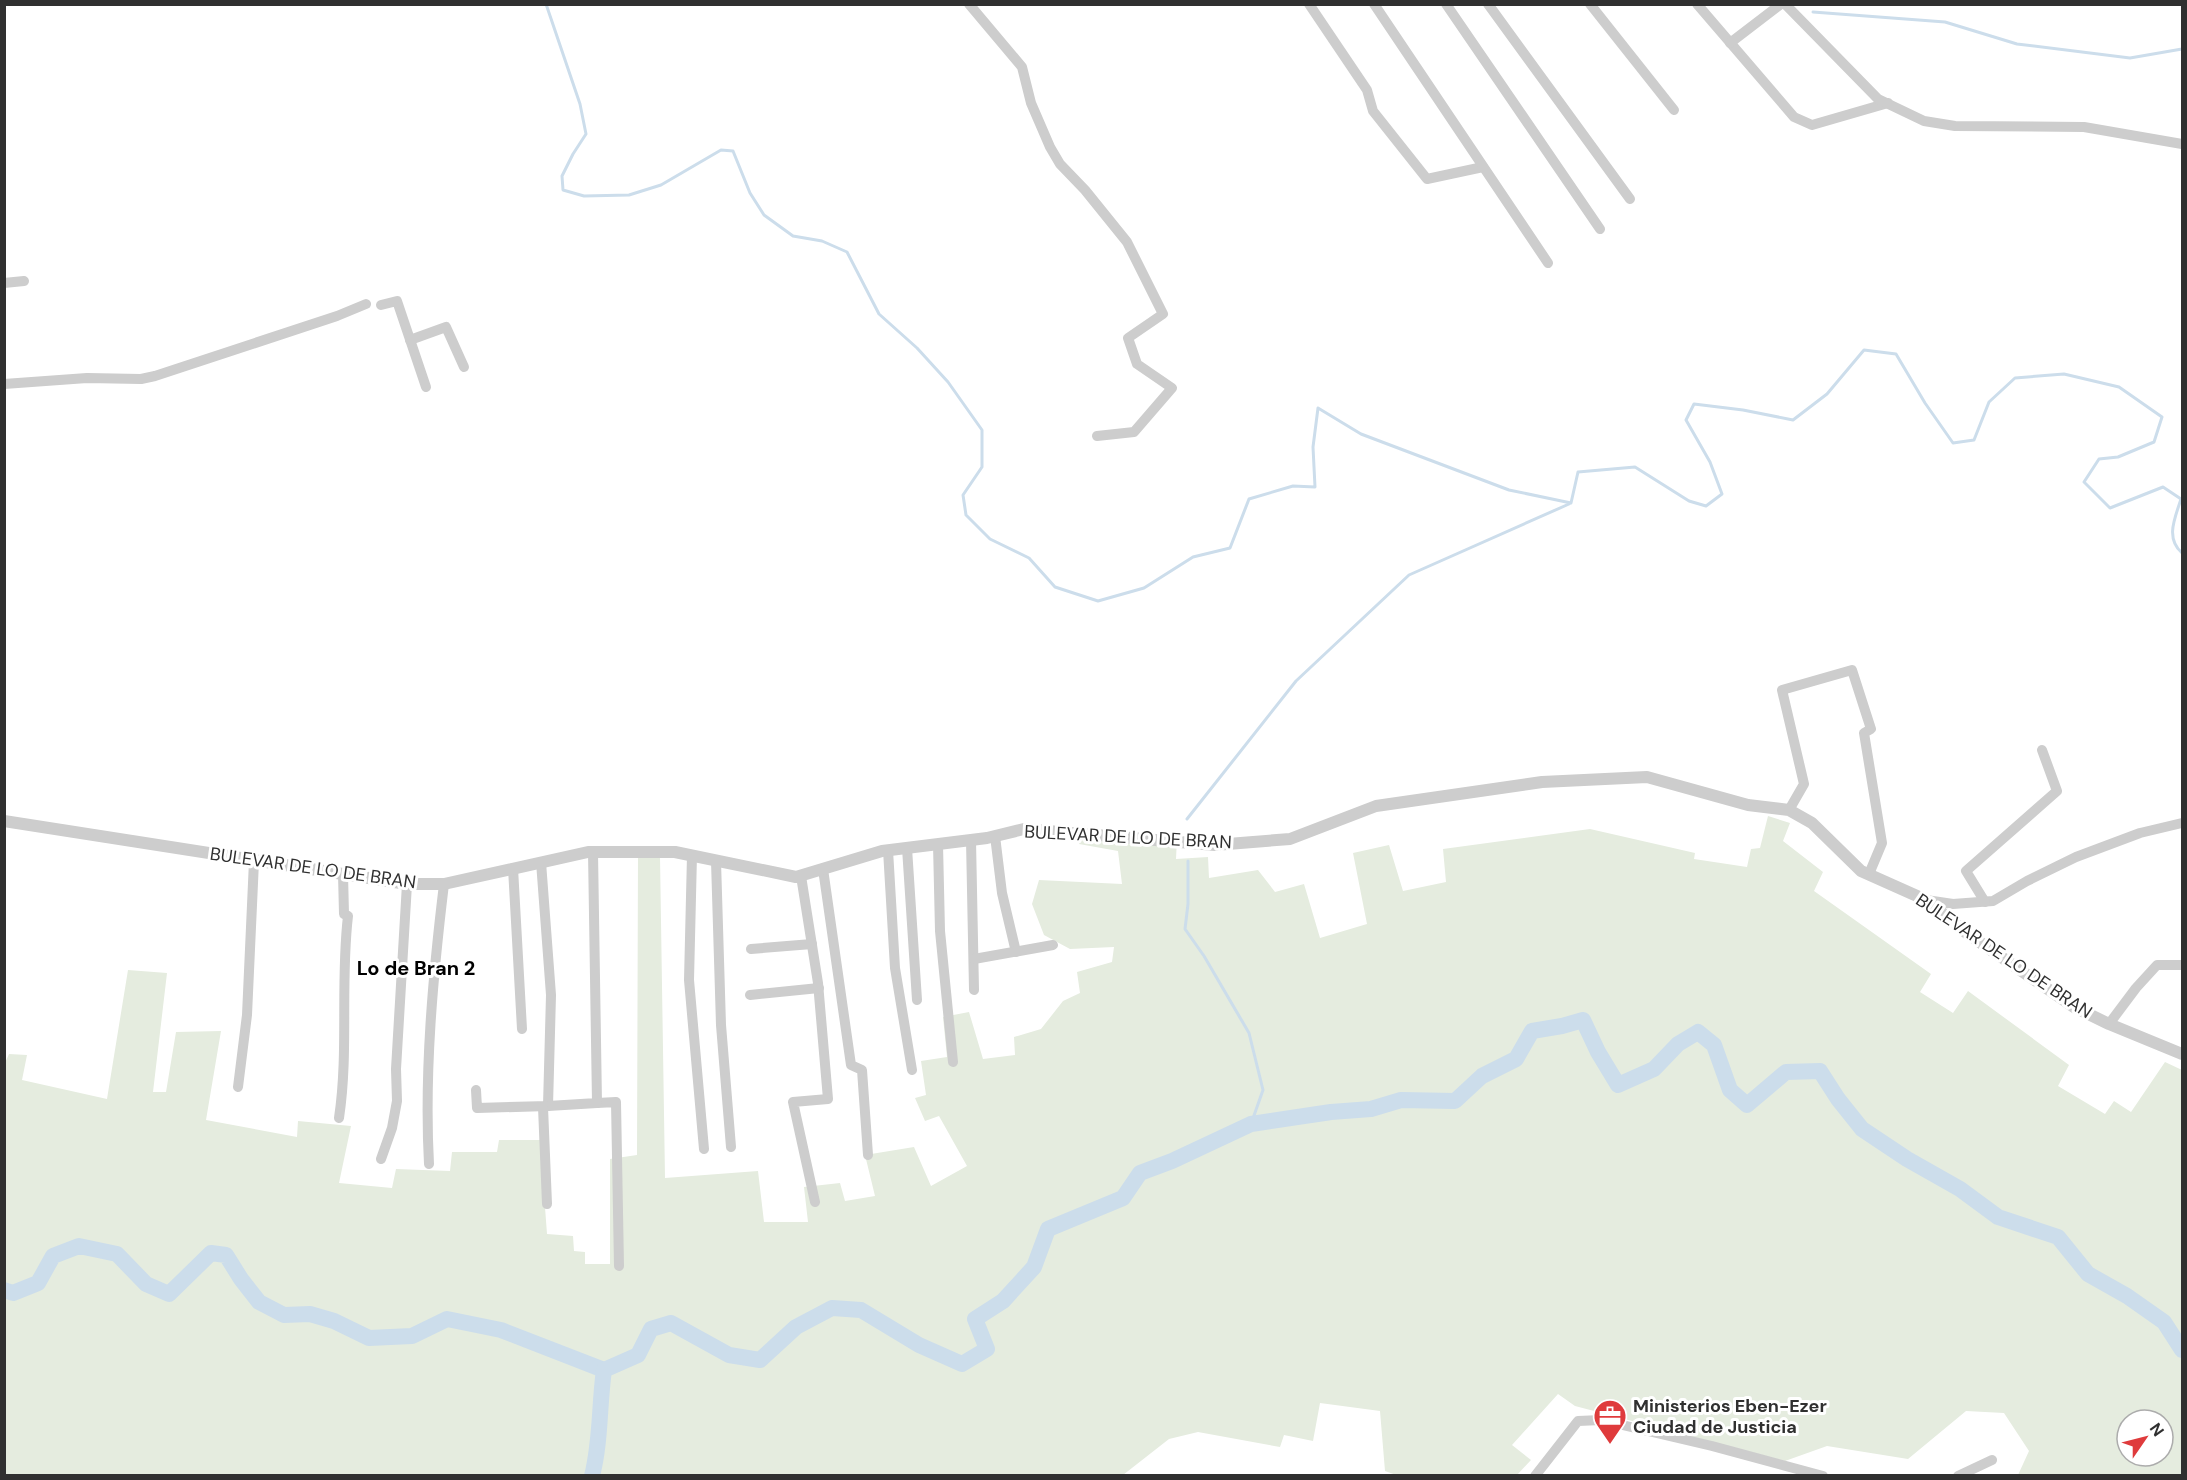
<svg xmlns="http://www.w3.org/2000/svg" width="2187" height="1480" viewBox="0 0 2187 1480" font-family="'DM Sans',sans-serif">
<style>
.green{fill:#e5ecdf;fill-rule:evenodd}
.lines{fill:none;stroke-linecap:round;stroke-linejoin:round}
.stream{stroke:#ccddeb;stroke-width:3}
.river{stroke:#ccddeb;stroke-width:16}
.minor{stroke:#cdcdcd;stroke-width:10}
.tertiary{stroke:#cdcdcd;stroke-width:12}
.labels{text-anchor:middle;stroke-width:6;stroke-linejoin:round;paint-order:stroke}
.street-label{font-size:18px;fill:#303030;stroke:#fff}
.poi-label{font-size:18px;font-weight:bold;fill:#303030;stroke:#fff;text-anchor:start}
.neighbourhood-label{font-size:20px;font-weight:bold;fill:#000;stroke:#fff}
</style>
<rect width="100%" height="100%" fill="#fff"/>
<path class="green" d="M1768,816L1790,823L1783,841L1823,872L1814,891L1931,974L1920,992L1953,1013L1968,991L2069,1065L2058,1086L2105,1114L2114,1101L2131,1112L2165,1062L2182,1070V1475H2018L2029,1451L2004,1413L1966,1411L1908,1459L1827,1446L1785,1461L1575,1406L1558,1394L1512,1445L1531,1460L1517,1475L1399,1476L1385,1471L1380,1411L1320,1403L1313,1441L1284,1435L1280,1447L1198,1432L1169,1439L1123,1475H5L4,1065L9,1054L27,1055L22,1080L107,1099L128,970L167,973L153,1092H166L176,1032L221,1031L206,1120L297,1137L298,1121L351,1126L339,1183L392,1188L396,1169L450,1171L452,1152H497L499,1140H540L547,1234L573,1236L574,1251L585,1252V1264H610V1159L637,1155L638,854L660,856L665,1178L758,1171L764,1222H808L804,1187L840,1183L845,1201L875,1196L865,1155L914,1147L931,1186L967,1166L939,1116L925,1121L915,1098L926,1095L921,1061L947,1057L943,1017L969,1012L983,1059L1015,1055L1014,1037L1041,1029L1063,1001L1080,993L1077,972L1112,962L1114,947L1070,949L1044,935L1032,904L1039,880L1122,884L1118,851L1079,844L1082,830L1177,838L1176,859L1208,857L1209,878L1258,870L1275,892L1304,884L1320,938L1367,924L1353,853L1389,845L1403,891L1446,882L1443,849L1590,829L1695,853L1694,859L1747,867L1751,849L1760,848ZM2127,1420H2163V1456H2127Z"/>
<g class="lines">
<g class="stream">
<path d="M546,4L580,104L586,134L573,154L562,176L563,190L584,196L629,195L661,185L721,150L733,151L750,193L764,215L793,236L822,241L847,252L879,314L917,348L948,382L982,430V467L963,495L966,515L990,539L1029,558L1055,587L1098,601L1144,588L1193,557L1230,548L1249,499L1293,486L1315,487L1313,447L1318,408L1361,434L1509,490L1571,503L1578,472L1635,467L1689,501L1706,506L1722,494L1710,462L1686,420L1694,404L1743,410L1793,420L1827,394L1864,350L1896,354L1925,403L1953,443L1974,440L1989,402L2015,378L2064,374L2119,387L2162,417L2154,442L2118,457L2099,459L2084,482L2110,508L2163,487L2181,499C2175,518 2165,538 2182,553"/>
<path d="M1813,12L1945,22L2017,44L2130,58L2182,49"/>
<path d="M1187,819L1296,681L1409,575L1569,504"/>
<path d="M1188,861V904L1185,929L1204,956L1249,1033L1263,1090L1251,1124"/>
</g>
<g class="river">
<path d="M4,1290L13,1293L38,1283L53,1256L79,1246L117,1254L146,1284L169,1294L211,1253L226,1255L241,1279L259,1302L284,1315L310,1314L334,1321L369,1338L412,1336L447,1319L501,1330L604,1370"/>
<path d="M592,1476C601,1441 599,1405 604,1370L638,1355L651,1329L671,1323L729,1355L760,1360L796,1327L832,1308L861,1310L919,1345L962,1364L987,1349L975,1319L1003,1301L1034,1267L1048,1229L1123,1198L1140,1173L1172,1161L1251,1124L1331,1112L1371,1109L1401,1100L1455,1101L1482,1076L1516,1059L1532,1031L1562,1026L1583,1020L1598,1052L1618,1085L1654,1069L1678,1044L1698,1032L1714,1045L1730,1090L1747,1105L1786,1072L1820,1071L1838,1099L1862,1129L1907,1159L1960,1189L1998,1217L2058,1237L2088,1274L2127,1296L2164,1322L2182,1350"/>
</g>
<g class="minor">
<path d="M969,4L1022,67L1031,103L1050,147L1060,164L1085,190L1127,242L1163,314L1128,338L1137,364L1172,388L1134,432L1097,436"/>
<path d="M1309,4L1367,90L1373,111L1427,179L1483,167"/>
<path d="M1374,4L1548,263"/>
<path d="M1446,4L1600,229"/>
<path d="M1488,4L1630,199"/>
<path d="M1590,4L1674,110"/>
<path d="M1697,4L1794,117L1812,125L1888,103"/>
<path d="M1785,4L1878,99L1924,121L1955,126L2084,127L2182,144"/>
<path d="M1730,43L1781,4"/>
<path d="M4,283L24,281"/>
<path d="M381,305L397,301L426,387"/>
<path d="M410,340L446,327L464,367"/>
<path d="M4,384L87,378L141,379L155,376L337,316L366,304"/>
<path d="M1789,810L1804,784L1782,690L1852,670L1871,729L1864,733L1882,843L1869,874"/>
<path d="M995,836L1002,893L1016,952"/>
<path d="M971,840L974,990"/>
<path d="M938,844L940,931L953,1062"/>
<path d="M907,848L917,1000"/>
<path d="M888,850L895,968L912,1070"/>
<path d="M692,855L689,980L704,1149"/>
<path d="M716,861L721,1025L731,1147"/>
<path d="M513,868L522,1029"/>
<path d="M823,869L851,1065L862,1070L868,1155"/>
<path d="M801,876L818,983L828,1099L793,1102L815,1202"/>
<path d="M1926,900L1953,904L1993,901L2027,881L2076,857L2140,833L2182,823"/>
<path d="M1985,902L1966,871L2057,791L2042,750"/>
<path d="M751,949L812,944"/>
<path d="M974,959L1053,945"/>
<path d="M750,995L819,988"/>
<path d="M2109,1024L2136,988L2157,965H2182"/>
<path d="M238,1087L247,1015L254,861"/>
<path d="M476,1090L477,1108L548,1106L551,995L541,862"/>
<path d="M597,1103L616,1102L619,1266"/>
<path d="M548,1106L597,1103L593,852"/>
<path d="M543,1107L547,1204"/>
<path d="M339,1118C349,1051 340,983 348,916L344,914L343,874"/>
<path d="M381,1159L392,1128L397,1101L396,1069L407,884"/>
<path d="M429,1164C424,1073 433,975 444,884"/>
<path d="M1535,1476L1578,1421L1601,1420L1712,1446L1823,1476"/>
<path d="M1958,1476L1992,1460"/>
</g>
<path class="tertiary" d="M4,821L407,884H444L588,852H675L796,877L882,851L987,838L1024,829L1215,845L1290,839L1376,806L1542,782L1647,777L1748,805L1789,810L1812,823L1861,871L1926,900L1968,934L2074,1007L2109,1024L2182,1054"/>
</g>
<defs>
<symbol id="office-pin" viewBox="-11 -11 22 30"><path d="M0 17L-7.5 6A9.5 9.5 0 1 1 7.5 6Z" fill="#df3b3c" stroke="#fff"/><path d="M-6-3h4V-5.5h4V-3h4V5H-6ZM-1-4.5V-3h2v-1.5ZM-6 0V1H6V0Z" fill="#fff"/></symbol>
</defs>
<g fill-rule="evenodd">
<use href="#office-pin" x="1591" y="1397" width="38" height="52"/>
</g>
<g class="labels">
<g class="street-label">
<text transform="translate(1128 837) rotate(3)" y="6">BULEVAR DE LO DE BRAN</text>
<text transform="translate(313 868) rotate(8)" y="6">BULEVAR DE LO DE BRAN</text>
<text transform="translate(2004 956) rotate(34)" y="6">BULEVAR DE LO DE BRAN</text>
</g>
<g class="poi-label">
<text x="1633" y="1412">Ministerios Eben-Ezer<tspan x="1633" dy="21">Ciudad de Justicia</tspan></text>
</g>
<g class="neighbourhood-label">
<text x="416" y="975">Lo de Bran 2</text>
</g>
</g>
<rect width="2187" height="1480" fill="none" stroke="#303030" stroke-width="12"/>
<g transform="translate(2145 1438) rotate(55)"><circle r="28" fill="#ffffff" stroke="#acacac" stroke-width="1.5"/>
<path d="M0-4.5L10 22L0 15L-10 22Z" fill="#df3b3c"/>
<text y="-9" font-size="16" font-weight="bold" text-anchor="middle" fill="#303030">N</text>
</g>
</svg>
